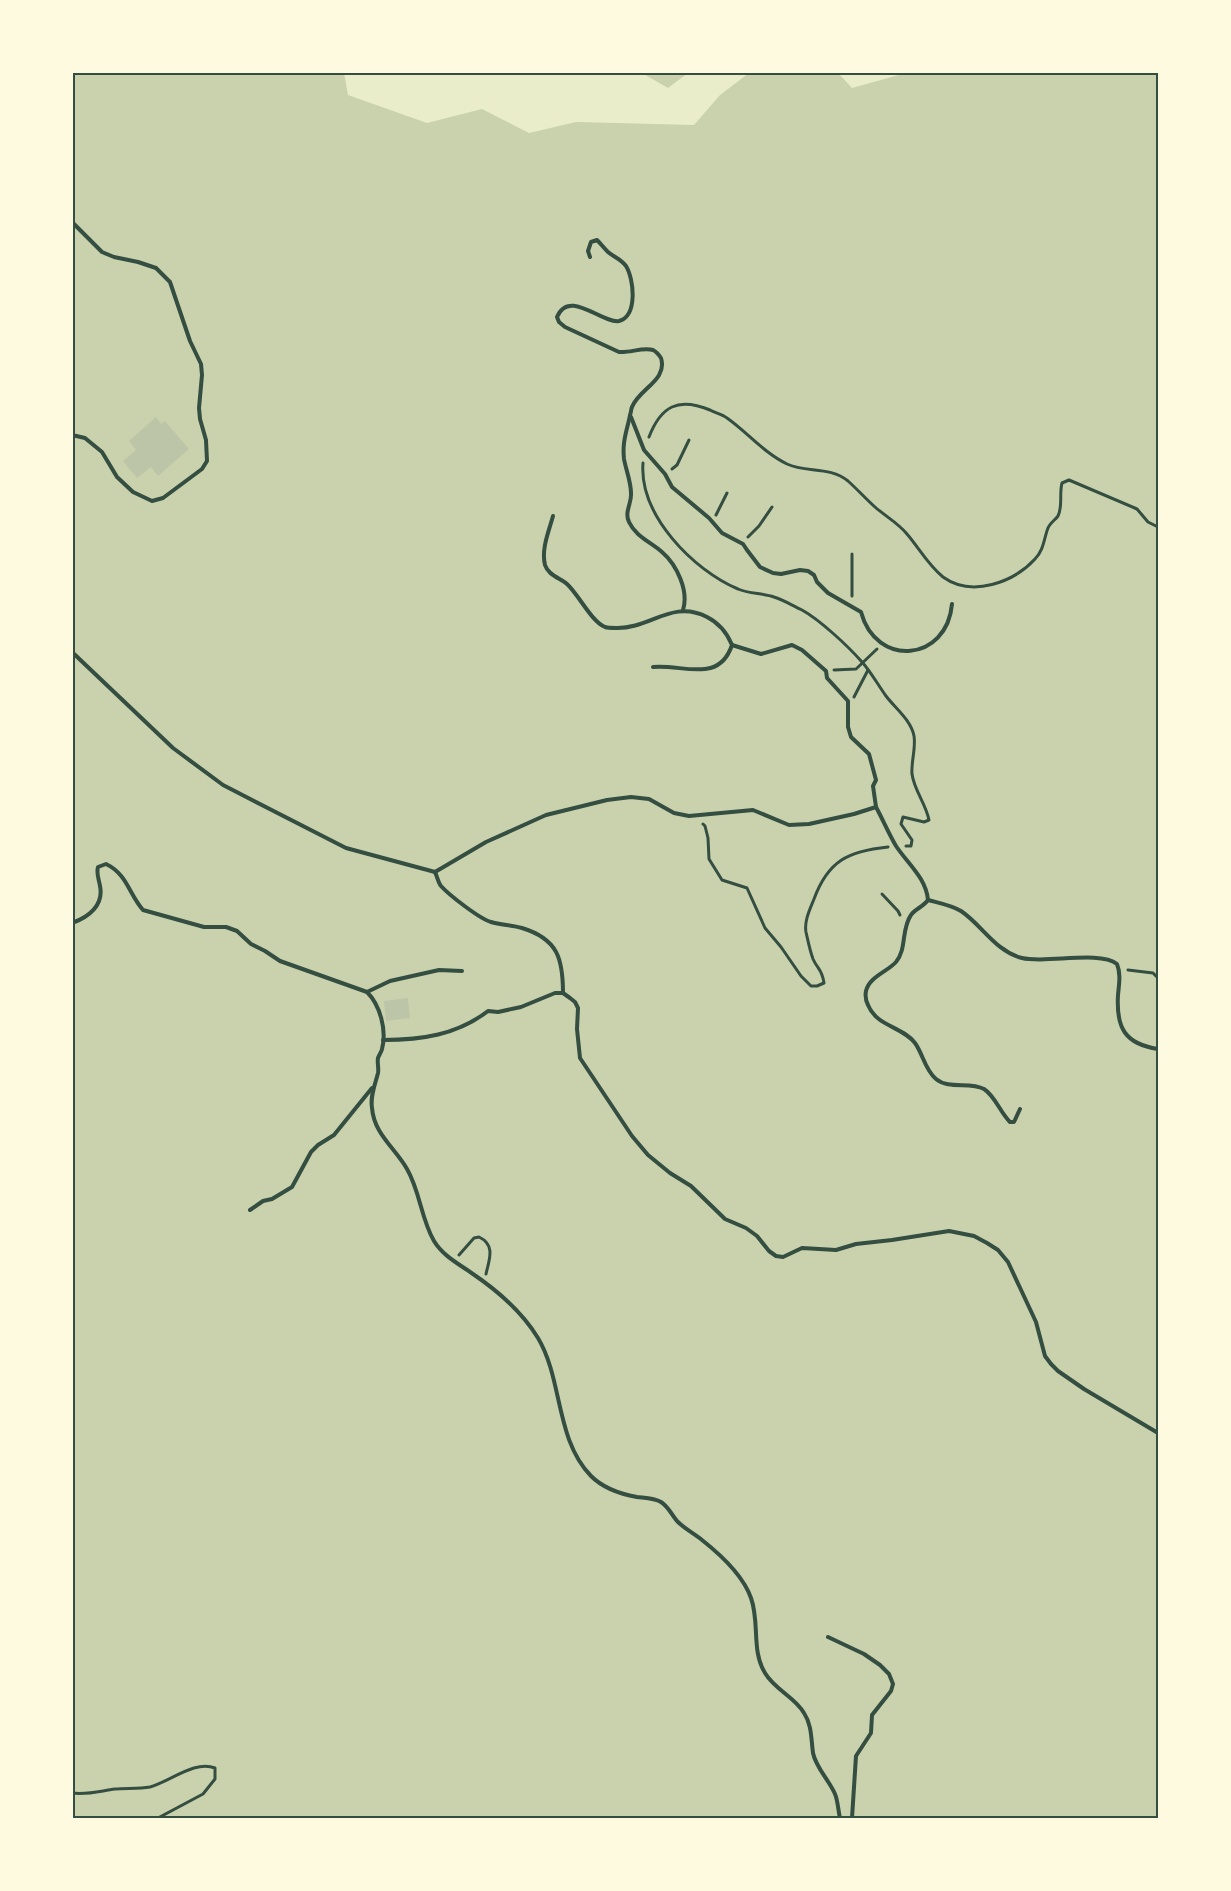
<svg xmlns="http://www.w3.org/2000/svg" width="1231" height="1891" viewBox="0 0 1231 1891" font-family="'Varela Round',sans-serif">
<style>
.green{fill:#cad2ad}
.building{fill:#bcc5a7}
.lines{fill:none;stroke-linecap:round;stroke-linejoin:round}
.path{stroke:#344e41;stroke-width:3}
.service{stroke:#344e41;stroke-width:4}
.neatline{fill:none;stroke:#344e41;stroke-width:2}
</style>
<rect width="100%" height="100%" fill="#e9edc9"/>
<g class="green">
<path d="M1157,72L1158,1818H73L72,73H344L348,95L427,123L482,109L529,133L576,122L694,125L720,95L749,73H838L852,88L906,73Z"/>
<path d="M642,73H688L668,88Z"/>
</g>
<g class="building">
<path d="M156,417L161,424L165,421L189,449L158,476L151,467L137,478L123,461L136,450L129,441Z"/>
<path d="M408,998L410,1018L386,1021L384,1001Z"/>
</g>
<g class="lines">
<g class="path">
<path d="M649,437C661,406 678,397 710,410C715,413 722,414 727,418C747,432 764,453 787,464C806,473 830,466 848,481C857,489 866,499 875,507C885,516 898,523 907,534C919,548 928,565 943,577C972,598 1014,582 1035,559C1044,550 1044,538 1048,528C1050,523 1055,520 1058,516C1063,506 1059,494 1062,483L1069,480L1137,509L1148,522L1156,526L1158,525"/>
<path d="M643,463C639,515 693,570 738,589C749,594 763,593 774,597C784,600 793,606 802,610C820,620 848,646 862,662C871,672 878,685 886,696C895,708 911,720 914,736C916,748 911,762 912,774C914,790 926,804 929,820L924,822L903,817L901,824L912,840L911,846H906"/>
<path d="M672,469L677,465L689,440"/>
<path d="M716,515L727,493"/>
<path d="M748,537L759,526L772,507"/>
<path d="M852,596V554"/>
<path d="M834,670L856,669L877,649"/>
<path d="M854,697L868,670"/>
<path d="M703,824L705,826L708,838L709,859L722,880L747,888L765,928L781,947L801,976L811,986H817L824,983C822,969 818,970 813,959C810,951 808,941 806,932C804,921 810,909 814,899C828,861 848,851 888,847"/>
<path d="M882,894L898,911L900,915"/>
<path d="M1128,970L1153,973L1158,978"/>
<path d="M459,1255L474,1238L479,1237C496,1245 489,1260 486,1274"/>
<path d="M72,1793C88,1795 100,1791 115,1789C126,1788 139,1789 150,1787C171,1781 195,1760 215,1768V1779L203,1794L158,1818"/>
</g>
<g class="service">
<path d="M72,222L102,252L114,257L138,262L156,268L170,282L190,341L201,364L202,375L199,408L200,419L206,440L207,461L202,469L163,498L152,501L133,492L117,477L102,452L85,438L72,435"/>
<path d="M590,257L588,251L591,242L597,240C601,244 604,248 608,252C614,257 621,259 626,266C634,279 638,316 619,321C602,324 569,288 557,317L559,322L565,327L619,352C630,353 643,347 653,350C657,352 659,355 661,358C668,380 639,389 632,407C631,409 631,413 630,415C627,431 622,441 624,459C626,470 631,482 631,493C632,503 624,512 629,522C636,537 651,542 662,552C677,565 689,591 683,610"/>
<path d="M631,417L644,450L665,474L672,487L709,518L722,533L743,544L747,550L760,567L773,573L781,574L800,570L808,571L814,575L817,582L828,593L861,612C876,668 947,662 952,604"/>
<path d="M553,516C549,531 541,549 545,565C548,575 560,578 567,584C579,595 591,621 605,627C608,628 613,628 616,628C650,629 672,599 707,617C719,623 727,633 732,645C719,684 683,664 653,667"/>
<path d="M72,652L173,748L223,785L346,848L435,872L486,842L546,815L607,800L631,797L649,799L674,813L689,816L753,810L789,825L809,824L854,814L876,807L873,786L876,780L869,754L851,737L848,727V701L827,678L826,671L802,650L792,645L761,654L732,645"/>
<path d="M876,807C883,820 889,834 896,846C908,864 926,878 928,900C939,903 951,905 961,911C982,925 995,951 1022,958C1046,964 1099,950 1117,964C1121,974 1119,984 1118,995C1116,1028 1125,1044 1158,1049"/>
<path d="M435,872C437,876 438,882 441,886C449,895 480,919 491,922C501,925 512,925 522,928C558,939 563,959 563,993"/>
<path d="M928,900C923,907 915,909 911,915C901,929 907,949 896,962C887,972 869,977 866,991C865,996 866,1001 868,1005C877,1027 902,1026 915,1043C923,1054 925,1070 936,1079C949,1090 970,1081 984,1089C995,1096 1000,1112 1010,1122H1014L1020,1109"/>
<path d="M72,923C89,917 104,905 100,886C99,879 96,874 98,867L106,864C127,874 129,894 143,910L204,927H226L237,931L251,944L265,951L280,961L367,992C380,1005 387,1030 382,1049C382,1051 379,1055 378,1058C377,1063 379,1068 378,1073C375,1085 370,1096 372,1108C374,1134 395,1148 407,1169C420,1191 421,1219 434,1241C443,1256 459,1264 473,1274C498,1291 522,1312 538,1338C563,1380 555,1439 591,1476C602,1487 620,1494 637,1497C645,1498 654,1498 661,1502C669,1507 672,1516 678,1522C685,1529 695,1534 702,1540C721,1555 743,1575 751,1598C760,1623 751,1650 765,1673C775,1690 795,1697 804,1713C812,1725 811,1739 813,1753C816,1768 829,1780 835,1794C838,1801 838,1810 840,1818"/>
<path d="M367,992L390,981L439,970L462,971"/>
<path d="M383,1040C421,1040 457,1035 488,1011L498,1012L521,1007L555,993H563L570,998L575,1002L578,1008L577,1029L580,1058L632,1136L648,1155L670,1173L691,1186L725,1219L746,1228L757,1236L769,1251L776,1256L783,1257L802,1248L836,1250L856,1244L892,1240L949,1231L974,1236L987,1243L998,1250L1008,1262L1036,1322L1045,1356L1051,1364L1058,1371L1084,1389L1158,1433"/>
<path d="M250,1210L263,1201L272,1199L292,1187L311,1152L318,1145L334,1135L372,1088"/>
<path d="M828,1637L864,1654L880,1665L889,1674L893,1684L891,1691L872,1715L871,1733L856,1756L852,1818"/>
</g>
</g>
<rect width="1231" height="1891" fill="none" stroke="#fefae0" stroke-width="148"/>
<rect x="74" y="74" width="1083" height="1743" class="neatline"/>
</svg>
